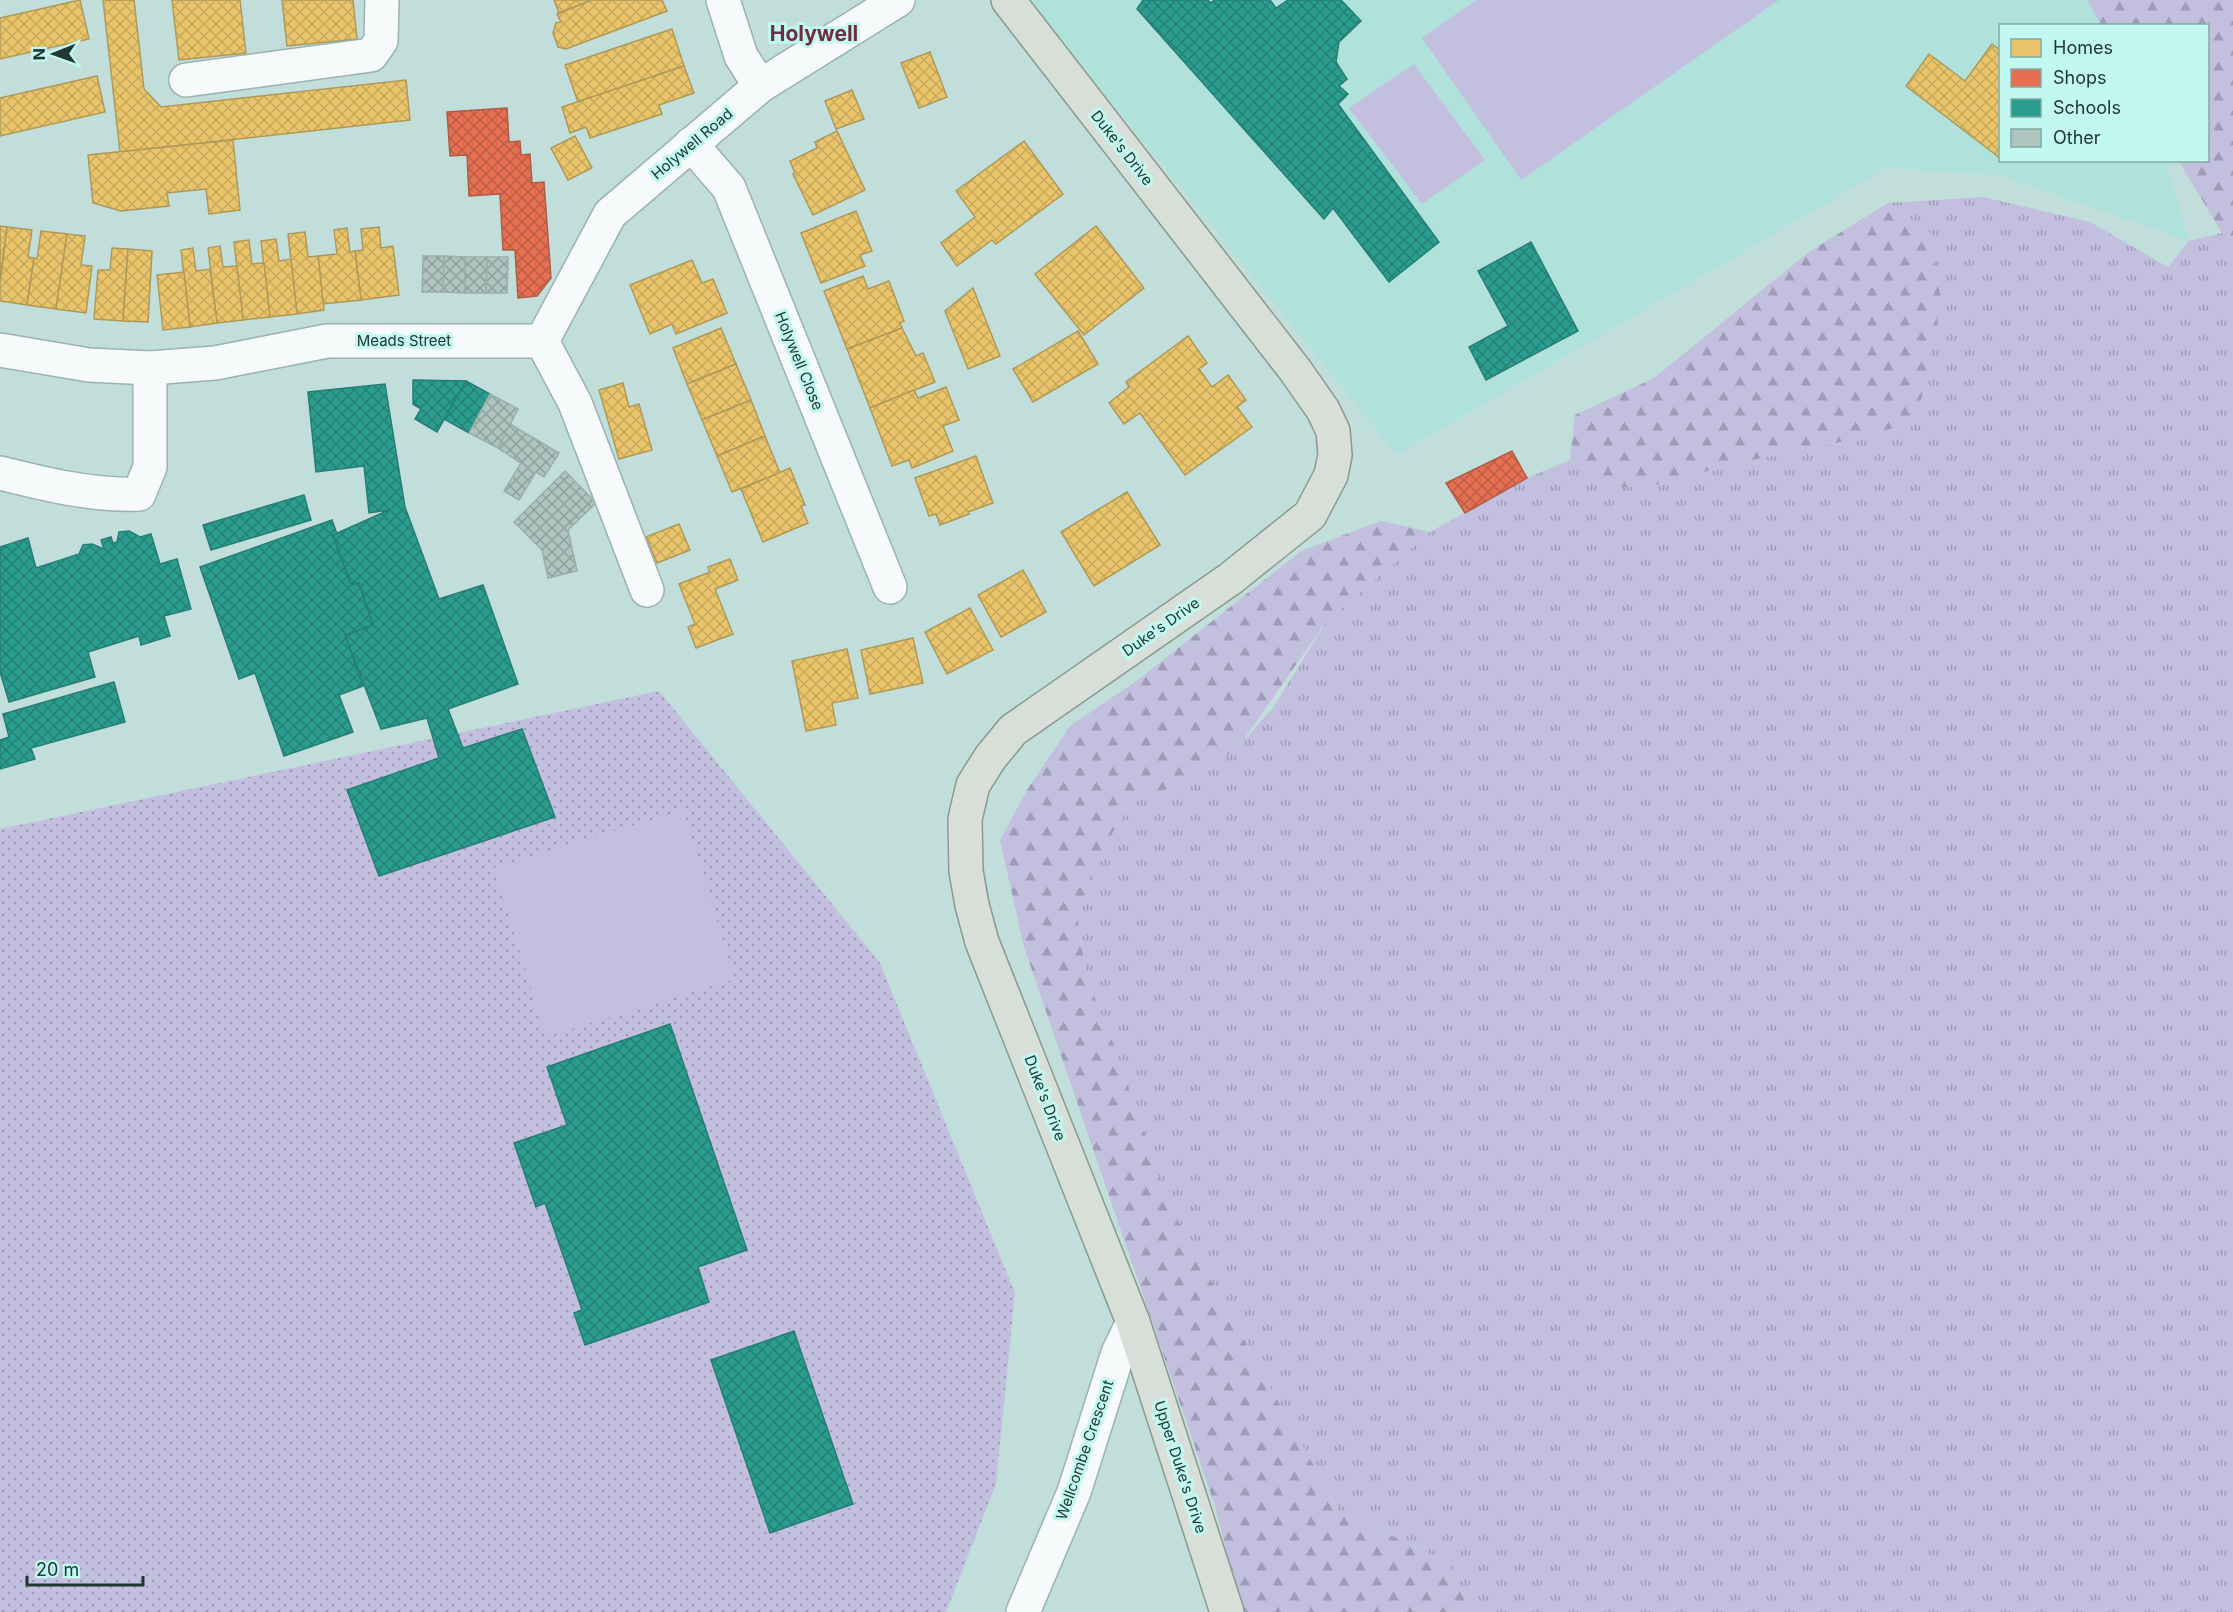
<svg xmlns="http://www.w3.org/2000/svg" width="2233" height="1612" viewBox="0 0 2233 1612" font-family="Inter,sans-serif">
<style>
.built{fill:#b0e1db}
.grass{fill:url(#grass-tufts)}
.forest{fill:url(#forest-firs)}
.park{fill:url(#park-dots)}
.pitch{fill:#c3bfdf}
.homes{fill:url(#homes-cross-hatch);stroke:#ad9a5a;stroke-width:1.5}
.shops{fill:url(#shops-cross-hatch);stroke:#ac5e48;stroke-width:1.5}
.schools{fill:url(#schools-cross-hatch);stroke:#277e74;stroke-width:1.5}
.building{fill:url(#building-cross-hatch);stroke:#9aafab;stroke-width:1.5}
.lines{fill:none;stroke-linecap:round;stroke-linejoin:round}
.minor-casing{stroke:#9ab2b0;stroke-width:36}
.major-casing{stroke:#889a8f;stroke-width:36}
.minor{stroke:#f6fafa;stroke-width:33}
.major{stroke:#d8dfd8;stroke-width:33}
.labels{text-anchor:middle;stroke-width:6;stroke-linejoin:round;paint-order:stroke}
.street-label{font-size:15px;fill:#213734;stroke:#c1f9f1}
.district-label{font-size:21px;font-weight:bold;fill:#722c3f;stroke:#c1f9f1}
</style>
<defs>
<pattern id="grass-tufts" width="24" height="20" patternUnits="userSpaceOnUse" patternTransform="scale(1.5)"><rect width="24" height="20" fill="#c3bfdf"/><path d="M3 7l-1-3M5 7V3M7 7l1-3M15 17l-1-3M17 17v-4M19 17l1-3" fill="none" stroke="#9e9cb6"/></pattern>
<pattern id="forest-firs" width="22" height="20" patternUnits="userSpaceOnUse" patternTransform="scale(1.5)"><rect width="22" height="20" fill="#c3bfdf"/><path d="M5 1l3.5 6h-7zM16 11l3.5 6h-7z" fill="#9e9cb6"/></pattern>
<pattern id="park-dots" width="8" height="8" patternUnits="userSpaceOnUse" patternTransform="scale(1.5)"><rect width="8" height="8" fill="#c3bfdf"/><path d="M2 2h.1M6 6h.1" fill="none" stroke="#9e9cb6" stroke-width="1.8" stroke-linecap="round"/></pattern>
<pattern id="homes-cross-hatch" width="8" height="8" patternUnits="userSpaceOnUse" patternTransform="scale(1.5)"><rect width="8" height="8" fill="#e9c46a"/><path d="M0 0l8 8M0 8l8-8" fill="none" stroke="#c8a95c"/></pattern>
<pattern id="shops-cross-hatch" width="8" height="8" patternUnits="userSpaceOnUse" patternTransform="scale(1.5)"><rect width="8" height="8" fill="#e76f51"/><path d="M0 0l8 8M0 8l8-8" fill="none" stroke="#bb5c44"/></pattern>
<pattern id="schools-cross-hatch" width="8" height="8" patternUnits="userSpaceOnUse" patternTransform="scale(1.5)"><rect width="8" height="8" fill="#2a9d8f"/><path d="M0 0l8 8M0 8l8-8" fill="none" stroke="#248176"/></pattern>
<pattern id="building-cross-hatch" width="8" height="8" patternUnits="userSpaceOnUse" patternTransform="scale(1.5)"><rect width="8" height="8" fill="#aec4be"/><path d="M0 0l8 8M0 8l8-8" fill="none" stroke="#8da09b"/></pattern>
</defs>
<rect width="100%" height="100%" fill="#c1dedb"/>
<path class="built" d="M1029,0H2119L2126,25L2000,26V160L2166,161L2189,241L1998,175L1887,168L1397,455Z"/>
<path class="grass" d="M1983,197L2090,222L2168,267L2189,241L2222,233L2233,239V1612H1472L1447,1562L1339,1511L1169,1205L1087,979L1078,921L1095,862L1132,801L1196,779L1239,746L1273,708L1326,622L1430,532L1527,478L1570,460L1612,488L1668,484L1723,466L1869,436L1916,420L1941,300L1931,234L1888,203Z"/>
<g class="forest">
<path d="M2087,0H2233V239L2222,233L2179,161L2208,160V26L2101,25Z"/>
<path d="M1888,203L1931,234L1941,300L1917,420L1869,436L1723,466L1668,484L1612,488L1570,460L1575,415L1654,378L1809,252Z"/>
<path d="M1381,521L1430,532L1326,622L1239,746L1196,779L1132,801L1095,862L1078,921L1087,979L1111,1037L1169,1205L1339,1511L1447,1562L1472,1612H1241L1215,1506L1024,947L1000,840L1027,790L1070,726L1135,682L1301,551Z"/>
</g>
<path class="park" d="M659,691L880,963L1015,1293L996,1484L946,1612H0V829Z"/>
<g class="pitch">
<path d="M1476,0H1779L1521,180L1422,38Z"/>
<path d="M1414,64L1485,160L1422,204L1349,108Z"/>
<path d="M683,810L735,979L546,1037L494,868Z"/>
</g>
<g class="homes">
<path d="M80,0L89,39L0,59V18Z"/>
<path d="M103,0H134L144,89L161,107L406,80L410,120L120,152Z"/>
<path d="M172,0H240L246,53L179,60Z"/>
<path d="M282,0H353L357,39L287,46Z"/>
<path d="M554,0H592L559,13Z"/>
<path d="M592,0H662L667,11L566,49L558,47L553,33L556,23L561,22L557,14Z"/>
<path d="M672,29L684,66L578,102L565,65Z"/>
<path d="M1992,44L2000,50V158L1906,86L1929,54L1965,81Z"/>
<path d="M930,52L947,97L919,108L901,63Z"/>
<path d="M684,66L694,93L659,105L662,114L590,138L586,127L570,133L562,107Z"/>
<path d="M97,76L105,112L0,136V98Z"/>
<path d="M852,90L864,119L836,129L825,101Z"/>
<path d="M837,131L865,190L813,215L793,174L795,173L790,161L817,148L815,142Z"/>
<path d="M575,136L592,168L568,180L551,148Z"/>
<path d="M233,140L240,210L209,214L206,189L167,193L169,206L121,211L93,203L88,155Z"/>
<path d="M1024,141L1063,194L996,244L992,240L957,266L941,243L975,217L956,191Z"/>
<path d="M856,211L872,251L860,255L865,266L821,283L801,233Z"/>
<path d="M0,226L7,227L0,283Z"/>
<path d="M1096,226L1144,288L1084,335L1035,274Z"/>
<path d="M7,227L32,230L28,257L34,258L27,305L0,301V283Z"/>
<path d="M379,227L381,248L393,246L399,295L361,300L355,251L363,250L361,229Z"/>
<path d="M347,228L350,252L355,251L361,300L323,304L318,256L337,254L334,230Z"/>
<path d="M41,231L67,234L56,309L27,305L34,258L37,259Z"/>
<path d="M305,232L308,257L318,256L324,310L297,314L288,234Z"/>
<path d="M67,234L85,236L81,265L92,266L86,313L56,309Z"/>
<path d="M276,239L279,261L291,259L297,314L270,317L261,241Z"/>
<path d="M249,240L252,264L264,263L270,317L243,320L234,242Z"/>
<path d="M220,246L223,267L237,266L243,320L217,323L208,248Z"/>
<path d="M112,248L128,249L123,321L94,319L98,270H110Z"/>
<path d="M193,248L196,271L210,269L217,323L190,327L181,250Z"/>
<path d="M128,249L152,251L148,322L123,321Z"/>
<path d="M692,260L702,283L713,279L727,313L676,334L672,324L650,334L630,285Z"/>
<path d="M184,272L190,327L163,330L157,275Z"/>
<path d="M863,276L868,289L889,281L904,321L900,323L902,328L847,349L824,291Z"/>
<path d="M973,288L1000,356L968,369L945,311Z"/>
<path d="M721,328L736,364L687,384L673,348Z"/>
<path d="M902,328L916,356L923,353L935,382L870,408L847,349Z"/>
<path d="M1078,331L1098,364L1033,402L1013,369Z"/>
<path d="M1188,336L1207,363L1199,369L1212,387L1228,375L1246,400L1237,407L1252,427L1185,475L1140,413L1124,424L1109,403L1129,387L1126,382Z"/>
<path d="M736,364L751,400L702,420L687,384Z"/>
<path d="M623,383L629,407L639,404L652,450L619,459L599,390Z"/>
<path d="M946,387L959,420L943,426L953,451L912,468L909,460L892,466L870,408L914,390L918,398Z"/>
<path d="M751,400L765,436L717,456L702,420Z"/>
<path d="M765,436L780,473L732,492L717,456Z"/>
<path d="M976,456L993,503L968,512L969,514L940,525L936,514L929,516L915,478Z"/>
<path d="M790,468L805,505L801,506L808,523L763,542L741,489Z"/>
<path d="M1127,492L1160,545L1094,586L1061,532Z"/>
<path d="M679,524L690,550L657,563L646,537Z"/>
<path d="M730,559L738,580L715,589L733,634L696,648L688,627L695,624L679,584L710,572L708,567Z"/>
<path d="M1023,570L1046,612L1001,637L978,595Z"/>
<path d="M970,608L993,650L947,674L925,632Z"/>
<path d="M913,638L923,683L870,694L861,650Z"/>
<path d="M847,649L858,698L832,703L836,725L806,731L792,661Z"/>
</g>
<g class="shops">
<path d="M507,108L509,142L520,141L521,155L530,154L532,183L544,182L551,278L537,296L518,298L515,250H503L500,194L469,196L467,155L450,156L447,112Z"/>
<path d="M1512,451L1527,478L1465,513L1446,483Z"/>
</g>
<g class="schools">
<path d="M1143,0H1208L1210,3L1215,0H1270L1276,8L1288,0H1341L1361,21L1339,42L1336,62L1347,79L1339,86L1348,94L1338,104L1439,242L1389,282L1333,208L1324,219L1137,9Z"/>
<path d="M1531,242L1578,331L1486,380L1469,347L1508,326L1478,271Z"/>
<path d="M413,380L466,381L437,432L415,419L421,409L413,404Z"/>
<path d="M466,381L490,394L469,433L444,419Z"/>
<path d="M385,384L405,507L439,599L483,585L518,684L448,709L463,748L522,729L555,817L379,876L347,790L439,758L427,718L381,729L345,635L373,625L359,583L351,585L333,535L389,510L369,513L364,466L316,472L308,392Z"/>
<path d="M304,495L311,520L211,550L203,525Z"/>
<path d="M332,520L337,534L333,535L351,585L359,583L373,625L345,635L363,686L339,695L353,732L284,756L255,673L239,679L200,567Z"/>
<path d="M129,531L140,537L151,534L160,564L177,559L191,609L164,616L170,636L141,645L139,636L88,652L95,677L9,702L0,672V547L28,538L36,568L79,554L83,545L92,544L104,549L101,540L111,537L113,543L117,542L119,532Z"/>
<path d="M114,682L125,722L31,748L35,759L0,769V740L9,737L3,714Z"/>
<path d="M670,1024L747,1250L698,1267L709,1302L585,1345L574,1313L582,1310L545,1203L536,1207L514,1143L567,1125L547,1067Z"/>
<path d="M794,1331L853,1504L770,1533L711,1360Z"/>
</g>
<g class="building">
<path d="M423,256H444L443,292H422Z"/>
<path d="M444,256L465,257V293L443,292Z"/>
<path d="M465,257H487L486,293H465Z"/>
<path d="M487,257H508L507,293H486Z"/>
<path d="M490,394L518,409L498,448L469,433Z"/>
<path d="M510,424L559,453L544,477L536,472L519,500L504,491L521,463L498,448Z"/>
<path d="M565,471L596,503L568,530L577,571L548,578L542,550L514,522Z"/>
</g>
<g class="lines">
<defs>
<g id="minor">
<path d="M723,0L741,56L760,86"/>
<path d="M186,80L371,55L381,41L382,0"/>
<path d="M691,144L729,188L890,587"/>
<path d="M542,341L610,214L760,86L898,0"/>
<path d="M0,350L89,365L150,368L215,363L327,341H542L575,403L647,590"/>
<path d="M0,473C44,484 93,496 139,494L150,467V368"/>
<path d="M1023,1612L1074,1492L1118,1353L1133,1322"/>
</g>
<path id="major" d="M1008,0L1295,370L1323,410L1333,431L1335,455L1331,475L1310,515L1230,579L1013,730L990,758L973,785L965,819L966,871L972,905L982,942L1133,1322L1227,1612"/>
</defs>
<use href="#minor" class="minor-casing"/>
<use href="#major" class="major-casing"/>
<use href="#minor" class="minor"/>
<use href="#major" class="major"/>
</g>
<g class="labels">
<g class="street-label">
<text transform="translate(692 144) rotate(-40)" y="5">Holywell Road</text>
<text transform="translate(1122 148) rotate(52)" y="5">Duke's Drive</text>
<text x="404" y="346">Meads Street</text>
<text transform="translate(799 361) rotate(68)" y="5">Holywell Close</text>
<text transform="translate(1161 627) rotate(-35)" y="5">Duke's Drive</text>
<text transform="translate(1045 1098) rotate(69)" y="5">Duke's Drive</text>
<text transform="translate(1085 1450) rotate(-71)" y="5">Wellcombe Crescent</text>
<text transform="translate(1180 1467) rotate(72)" y="5">Upper Duke's Drive</text>
</g>
<g class="district-label">
<text x="814" y="41">Holywell</text>
</g>
</g>
<rect x="1999" y="24" width="210" height="138" fill="#c1f9f1" stroke="#81aba5" stroke-width="1.5"/>
<rect x="2011" y="39" width="30" height="18" fill="#e9c46a" stroke="#81aba5" stroke-width="1.5"/>
<text x="2053" y="54" font-size="18" fill="#213734">Homes</text>
<rect x="2011" y="69" width="30" height="18" fill="#e76f51" stroke="#81aba5" stroke-width="1.5"/>
<text x="2053" y="84" font-size="18" fill="#213734">Shops</text>
<rect x="2011" y="99" width="30" height="18" fill="#2a9d8f" stroke="#81aba5" stroke-width="1.5"/>
<text x="2053" y="114" font-size="18" fill="#213734">Schools</text>
<rect x="2011" y="129" width="30" height="18" fill="#aec4be" stroke="#81aba5" stroke-width="1.5"/>
<text x="2053" y="144" font-size="18" fill="#213734">Other</text>
<g transform="translate(54 54) rotate(269)" stroke="#c1f9f1" stroke-width="4.5" paint-order="stroke">
<path d="M0-4.5L10 22L0 15L-10 22Z" fill="#213734"/>
<text y="-9" font-size="16" font-weight="bold" text-anchor="middle" fill="#213734">N</text>
</g>
<path d="M27 1576v9h116v-9" fill="none" stroke="#213734" stroke-width="3"/>
<text x="36" y="1576" font-size="18" fill="#213734" stroke="#c1f9f1" stroke-width="4.5" paint-order="stroke">20 m</text>
</svg>
